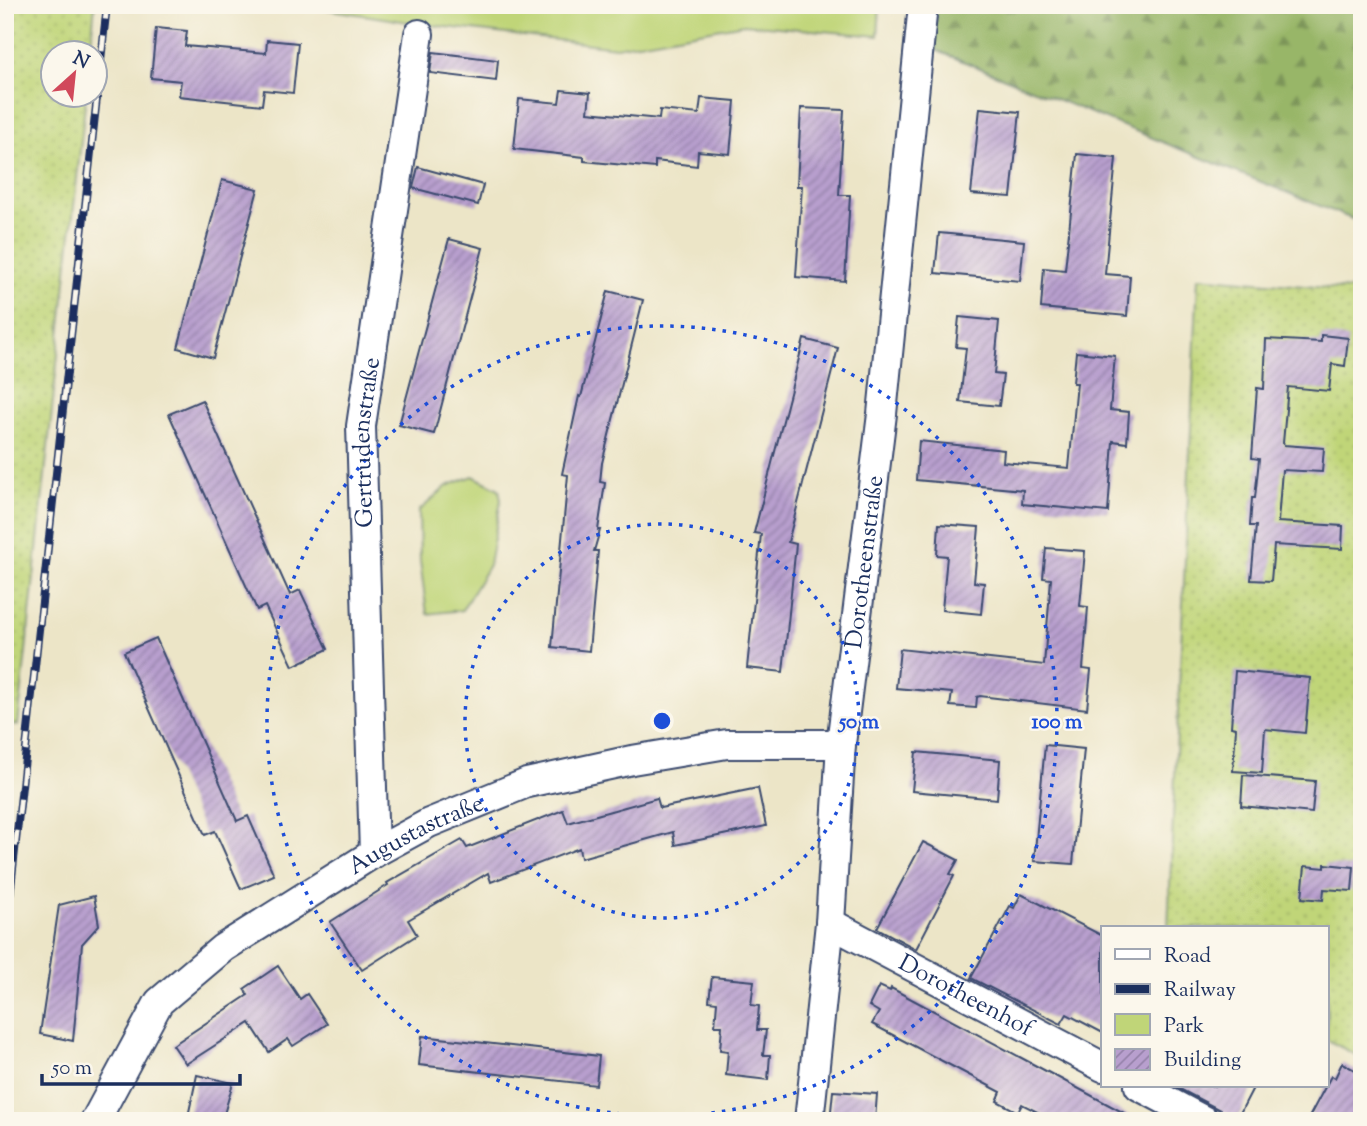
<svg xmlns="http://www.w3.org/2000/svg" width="1367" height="1126" viewBox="0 0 1367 1126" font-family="'Sorts Mill Goudy',serif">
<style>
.forest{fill:url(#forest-firs);stroke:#5a7263;stroke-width:2}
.park{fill:#c0d578;stroke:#6e826b;stroke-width:2}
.garden{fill:url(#garden-dots);stroke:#6e826b;stroke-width:2}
.building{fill:url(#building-hatch)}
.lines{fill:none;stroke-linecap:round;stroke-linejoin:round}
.street-casing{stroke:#3a4a6e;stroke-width:32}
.street{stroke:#fff;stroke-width:28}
.rail-casing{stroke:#1b2f5e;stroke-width:8}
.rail{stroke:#fbf7ec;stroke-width:5;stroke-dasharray:16;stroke-linecap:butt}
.ring{fill:none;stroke:#1d4ed8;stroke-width:3.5;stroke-dasharray:3.5 7}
.labels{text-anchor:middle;stroke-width:5;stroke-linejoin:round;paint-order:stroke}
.street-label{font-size:24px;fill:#1b2f5e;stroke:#fbf7ec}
.centre{fill:#1d4ed8;stroke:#fbf7ec;stroke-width:3.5}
.ring-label{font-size:21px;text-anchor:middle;font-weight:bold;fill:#1d4ed8;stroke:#fbf7ec;stroke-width:5;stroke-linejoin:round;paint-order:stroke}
</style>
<defs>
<pattern id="forest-firs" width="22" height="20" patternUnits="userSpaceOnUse" patternTransform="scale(1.75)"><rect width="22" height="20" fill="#98b668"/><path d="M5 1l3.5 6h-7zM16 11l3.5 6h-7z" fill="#7b9459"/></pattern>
<pattern id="garden-dots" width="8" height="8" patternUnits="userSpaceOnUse" patternTransform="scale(1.75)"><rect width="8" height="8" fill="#c0d578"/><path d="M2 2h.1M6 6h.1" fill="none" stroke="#a4b76a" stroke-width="1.8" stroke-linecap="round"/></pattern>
<pattern id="building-hatch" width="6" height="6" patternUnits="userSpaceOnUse" patternTransform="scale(1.75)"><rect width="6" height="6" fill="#b89fce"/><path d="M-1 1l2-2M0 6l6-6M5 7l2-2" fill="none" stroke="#9582aa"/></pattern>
</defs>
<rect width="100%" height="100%" fill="#fbf7ec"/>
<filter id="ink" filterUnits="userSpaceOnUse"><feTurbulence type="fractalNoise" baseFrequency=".0143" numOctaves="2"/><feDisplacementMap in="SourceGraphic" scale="14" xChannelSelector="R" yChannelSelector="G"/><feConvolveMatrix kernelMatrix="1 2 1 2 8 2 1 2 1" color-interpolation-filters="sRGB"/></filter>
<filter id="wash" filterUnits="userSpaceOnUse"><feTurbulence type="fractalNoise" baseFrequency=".00686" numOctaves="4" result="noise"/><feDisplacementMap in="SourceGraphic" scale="28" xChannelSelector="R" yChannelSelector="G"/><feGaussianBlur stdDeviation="1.57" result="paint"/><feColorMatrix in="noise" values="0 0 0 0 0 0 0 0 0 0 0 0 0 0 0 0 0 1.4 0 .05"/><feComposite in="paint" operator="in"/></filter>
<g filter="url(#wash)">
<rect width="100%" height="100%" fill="#ece5c7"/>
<path class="forest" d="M937,5H1362V223L933,49Z"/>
<g class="park">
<path d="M300,5H880L878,36L744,24L616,47L421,24Z"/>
<path d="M473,476L499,489L501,500L489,565L462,610L427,614L420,561L419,511L447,486Z"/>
</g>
<g class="garden">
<path d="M5,5H95L90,52H52V94L86,95L18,725L5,723Z"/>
<path d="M1198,277L1362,291V1058L1327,1040V928H1168Z"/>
</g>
<g id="blocks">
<g class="building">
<path d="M156,28L187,31L185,46L266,53L267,40L298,43L293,93L264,90L262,105L179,96L181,81L151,78Z"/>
<path d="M433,52L498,60L496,81L430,73Z"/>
<path d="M561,90L590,93L588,112L659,119L660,110L699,114L701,98L735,101L730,154L698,151L697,166L655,161V168L584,161V157L514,149L519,99L559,103Z"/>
<path d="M801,108L844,110L839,195H850L845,281L796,277L802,186H797Z"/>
<path d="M980,108L1020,112L1011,197L971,194Z"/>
<path d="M1077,154L1116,158L1105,274L1130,276L1127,316L1041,308L1044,268L1065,270Z"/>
<path d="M418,167L483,185L478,205L413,188Z"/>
<path d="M222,180L258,189L213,358L178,348Z"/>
<path d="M939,233L1024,241L1020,281L935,273Z"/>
<path d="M449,239L483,248L434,434L399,425Z"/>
<path d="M608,291L643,300L602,463L600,482L605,483L598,530H600L594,551H598L589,651L552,647L568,475L562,474L579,396L581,397Z"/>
<path d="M959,317L999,321L994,374L1003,375L999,406L960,402L966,348L956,347Z"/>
<path d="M1321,335L1348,338L1345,366L1332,364L1329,391L1288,387L1283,443L1284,445L1324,448L1322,472L1282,470L1278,522L1343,526L1342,549L1274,545L1271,581L1251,580L1256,526H1250L1252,498H1255L1259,459L1252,458L1257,388L1264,389L1266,339L1321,342Z"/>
<path d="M804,339L838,348L788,542L796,544L783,672L747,668L761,534L754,533Z"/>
<path d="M1076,352L1115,356L1110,410L1129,412L1127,443L1113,441L1108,512L1022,504L1023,490L916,480L919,441L1004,450L1003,462L1069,468L1077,383H1073Z"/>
<path d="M202,400L290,595L300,590L328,649L293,666L265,606L257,610L169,414Z"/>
<path d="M939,524L979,527L974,582L984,583L981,614L942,610L947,556L937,555Z"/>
<path d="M1046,548L1085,551L1080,606L1088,607L1083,669L1091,670L1087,709L980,696L977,697L976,708L950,706L952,693L896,688L900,649L1044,665L1051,579L1043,578Z"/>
<path d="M156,638L237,821L248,816L274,875L241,889L215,831L205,835L124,652Z"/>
<path d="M1235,671L1310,678L1305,733L1265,729L1262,773L1233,771L1236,728L1231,727Z"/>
<path d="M1045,745L1084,749L1073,864L1034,861Z"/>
<path d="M916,752L1000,760L997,799L912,791Z"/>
<path d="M1243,775L1315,781L1312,813L1241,806Z"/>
<path d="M758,788L766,826L675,845L673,832L581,858L579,848L491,882L488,873L408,920L417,935L362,970L330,922L388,885L387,883L462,840L467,848L563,810L568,823L657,798L660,808Z"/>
<path d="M923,842L958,860L950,874L954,876L916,949L877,928Z"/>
<path d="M1325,864L1354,867L1352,891L1324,889L1323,900L1302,898L1305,866L1325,868Z"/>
<path d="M1021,894L1103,936V1033L1067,1014L1061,1024L971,978L1010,906L1014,908Z"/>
<path d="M94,896L99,925L82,944L73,1041L40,1034L59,905Z"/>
<path d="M278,966L300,999L307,994L327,1024L293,1046L288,1039L269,1052L250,1023L186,1064L173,1045L248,995L244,989Z"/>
<path d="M712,977L754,981L751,1005L759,1006L757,1030H766L763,1055H770L768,1080L726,1075L728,1051L720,1050L722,1026H715L717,1002L709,1001Z"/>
<path d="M879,986L890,991L891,988L1139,1121H1055L1022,1104L1018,1112L997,1101L1001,1092L872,1024L879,1012L869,1006Z"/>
<path d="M422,1036L599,1056L596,1085L419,1065Z"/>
<path d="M1342,1063L1362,1074V1110L1356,1121H1307L1331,1076L1335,1078Z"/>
<path d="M197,1075L233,1083L222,1121H187Z"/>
<path d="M1174,1086H1254L1237,1119Z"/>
<path d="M833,1091L877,1094L875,1121H830Z"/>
</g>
</g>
</g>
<g filter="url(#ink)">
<use href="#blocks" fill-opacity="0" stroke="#3a4a6e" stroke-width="2"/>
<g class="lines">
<defs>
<g id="street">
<path id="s1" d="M374,853L361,426L419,34"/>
<path id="s2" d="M830,923L1103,1067"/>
<path d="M1139,1086L1205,1121"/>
<path id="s3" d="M95,1121L159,1002L223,948L374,853L429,823L527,783L632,760L727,744H841"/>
<path id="s4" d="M809,1121L830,923L841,744L882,414L923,5"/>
</g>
</defs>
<use href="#street" class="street-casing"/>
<use href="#street" class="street"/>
<defs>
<path id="rail" d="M5,942L107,5"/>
</defs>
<use href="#rail" class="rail-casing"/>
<use href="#rail" class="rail"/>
</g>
</g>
<g class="ring">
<circle cx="662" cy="721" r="197"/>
<circle cx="662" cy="721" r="395"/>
</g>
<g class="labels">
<g class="street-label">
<text dy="8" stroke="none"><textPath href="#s1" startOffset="411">Gertrudenstraße</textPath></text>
<text dy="8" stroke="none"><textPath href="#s4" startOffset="562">Dorotheenstraße</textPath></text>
<text dy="8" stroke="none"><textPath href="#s3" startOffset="443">Augustastraße</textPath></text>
<text dy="8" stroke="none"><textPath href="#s2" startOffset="154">Dorotheenhof</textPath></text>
</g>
</g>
<circle cx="662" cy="721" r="10" class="centre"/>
<g class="ring-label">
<text x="859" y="728">50 m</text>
<text x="1057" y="728">100 m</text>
</g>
<rect width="1367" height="1126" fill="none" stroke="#fbf7ec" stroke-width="28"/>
<rect x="1101" y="926" width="228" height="161" fill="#fbf7ec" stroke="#a1a7b3" stroke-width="2"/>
<rect x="1115" y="949" width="35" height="10" fill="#ffffff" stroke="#a1a7b3" stroke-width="2"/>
<text x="1164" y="962" font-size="21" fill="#1b2f5e">Road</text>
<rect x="1115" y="984" width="35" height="10" fill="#1b2f5e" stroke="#a1a7b3" stroke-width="2"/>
<text x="1164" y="996" font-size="21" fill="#1b2f5e">Railway</text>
<rect x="1115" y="1014" width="35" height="21" fill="#c0d578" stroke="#a1a7b3" stroke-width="2"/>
<text x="1164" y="1032" font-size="21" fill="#1b2f5e">Park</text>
<rect x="1115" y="1049" width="35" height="21" fill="url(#building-hatch)" stroke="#a1a7b3" stroke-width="2"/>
<text x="1164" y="1066" font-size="21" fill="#1b2f5e">Building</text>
<g transform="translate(74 74) rotate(27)"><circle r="33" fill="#fbf7ec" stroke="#a1a7b3" stroke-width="2"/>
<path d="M0-5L12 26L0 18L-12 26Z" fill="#d1495b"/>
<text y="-10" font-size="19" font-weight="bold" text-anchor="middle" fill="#1b2f5e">N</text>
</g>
<path d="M42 1074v10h198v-10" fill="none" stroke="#1b2f5e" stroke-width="3.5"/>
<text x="52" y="1074" font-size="21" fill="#1b2f5e" stroke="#fbf7ec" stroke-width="5" paint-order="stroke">50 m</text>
</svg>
